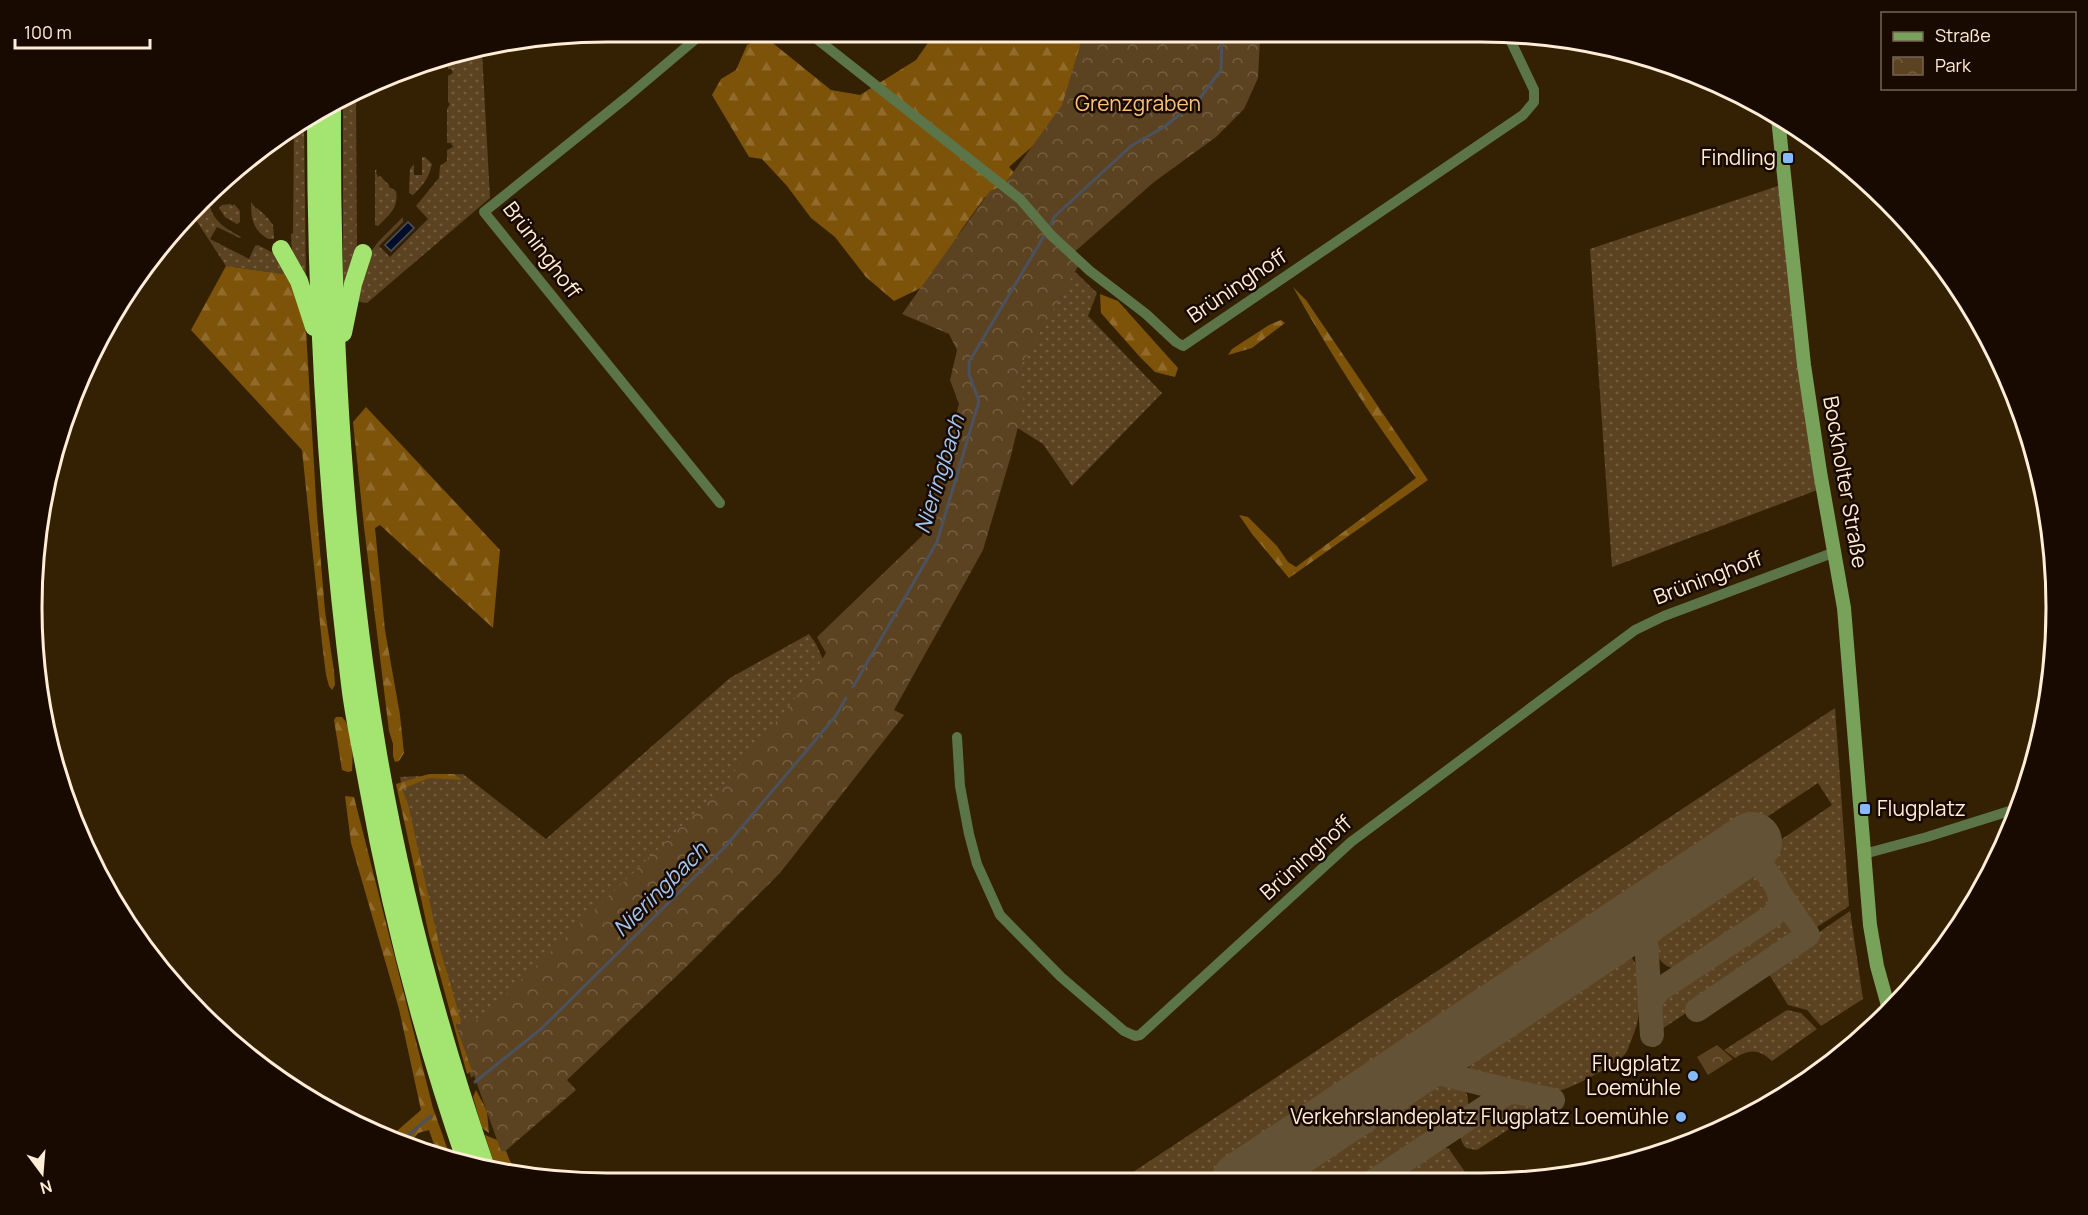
<svg xmlns="http://www.w3.org/2000/svg" width="2088" height="1215" viewBox="0 0 2088 1215" font-family="Manrope,sans-serif">
<style>
.grass{fill:url(#grass-dots)}
.forest{fill:url(#forest-firs)}
.park{fill:url(#park-crowns)}
.water{fill:#000e2a;stroke:#4c515e;stroke-width:1.5}
.lines{fill:none;stroke-linecap:round;stroke-linejoin:round}
.stream{stroke:#4c515e;stroke-width:3}
.taxiway{stroke:#645236;stroke-width:24}
.runway{stroke:#645236;stroke-width:60}
.street{stroke:#5b7549;stroke-width:10}
.secondary{stroke:#78a25a;stroke-width:14}
.highway{stroke:#a4e572;stroke-width:18}
.poi-dot{fill:#85bbfb;stroke:#190a00;stroke-width:2}
.labels{text-anchor:middle;stroke-width:5;stroke-linejoin:round;paint-order:stroke}
.park-label{font-size:21px;fill:#fcc275;stroke:#190a00}
.poi-label{font-size:21px;fill:#ffedd7;stroke:#190a00;text-anchor:end}
.street-label{font-size:21px;fill:#ffedd7;stroke:#190a00}
.water-label{font-size:22px;font-style:italic;fill:#a0c6f4;stroke:#190a00}
.rim{fill:none;stroke:#ffedd7;stroke-width:3}
</style>
<defs>
<pattern id="grass-dots" width="8" height="8" patternUnits="userSpaceOnUse" patternTransform="scale(1.5)"><rect width="8" height="8" fill="#5b4322"/><path d="M2 2h.1M6 6h.1" fill="none" stroke="#745e41" stroke-width="1.8" stroke-linecap="round"/></pattern>
<pattern id="forest-firs" width="22" height="20" patternUnits="userSpaceOnUse" patternTransform="scale(1.5)"><rect width="22" height="20" fill="#7d5209"/><path d="M5 1l3.5 6h-7zM16 11l3.5 6h-7z" fill="#906b2c"/></pattern>
<pattern id="park-crowns" width="20" height="18" patternUnits="userSpaceOnUse" patternTransform="scale(1.5)"><rect width="20" height="18" fill="#5b4322"/><path d="M2 6a3 3 0 1 1 6 0M12 15a3 3 0 1 1 6 0" fill="none" stroke="#745e41"/></pattern>
</defs>
<rect width="100%" height="100%" fill="#342103"/>
<g class="grass">
<path d="M482,52L490,198L367,303L356,301L370,253L378,242L403,217V222L379,246L390,257L428,219L416,206L439,178L440,166L447,161V150L453,147L451,143H447V109L450,104L448,102V76L453,73L451,69H448V58Z"/>
<path d="M356,97L357,257L343,297V105Z"/>
<path d="M304,125L306,283L292,252L291,234L293,233L294,131Z"/>
<path d="M422,157H425L432,164C429,179 421,187 413,195L409,193L410,169L414,164V175H422Z"/>
<path d="M375,170H377L376,172L378,177L380,176L389,185V187L396,191C399,208 389,215 378,226L375,225Z"/>
<path d="M1781,185L1820,489L1612,567L1590,249Z"/>
<path d="M209,202C212,221 225,228 241,237L240,238L217,227L210,239L249,259L255,246L258,245L275,254L291,275L226,266L194,217Z"/>
<path d="M251,202L256,209L257,208L266,216L265,219L267,217L273,225L274,239H268C253,230 251,219 251,202Z"/>
<path d="M231,204L232,206L234,204L240,211V222L237,224L225,217L219,208L222,205Z"/>
<path d="M1045,243L1097,293L1088,316L1162,393L1072,486L1043,444L976,402Z"/>
<path d="M809,634L816,644L826,666L723,851L471,1078L419,884L400,777L463,774L546,839L730,678Z"/>
<path d="M1835,708L1849,906L1814,929H1810L1760,854L1832,805L1818,783L1215,1182H1118Z"/>
<path d="M1741,868L1757,871C1769,885 1780,900 1764,916C1748,927 1696,965 1681,968C1671,970 1662,965 1658,956C1655,947 1655,932 1657,923L1734,870Z"/>
<path d="M1850,911L1863,999L1821,1026L1807,1010L1788,1005L1766,969Z"/>
<path d="M1783,915L1789,917L1800,932L1799,938L1662,1029L1661,1003L1665,993Z"/>
<path d="M1618,952C1639,956 1637,969 1638,987C1640,1011 1640,1019 1631,1041C1629,1045 1628,1051 1625,1054C1618,1063 1570,1090 1557,1091C1543,1094 1487,1083 1476,1075C1467,1068 1464,1057 1469,1047L1609,954Z"/>
<path d="M1787,1010L1801,1013L1817,1029L1772,1061C1759,1049 1749,1049 1735,1058L1724,1050Z"/>
<path d="M1429,1076C1444,1080 1468,1081 1468,1101C1469,1109 1465,1114 1459,1118L1363,1182H1264L1421,1078Z"/>
<path d="M1511,1097L1543,1103L1544,1106L1477,1150L1466,1148C1461,1142 1458,1135 1464,1128Z"/>
<path d="M1439,1146L1449,1149L1472,1182H1381L1433,1148Z"/>
</g>
<g class="forest">
<path d="M950,32H1131L1050,131L1009,167L1051,214L1049,234L985,197L962,229L927,285L894,301L866,277L835,237L811,218L787,186L762,159L749,157L712,95L721,79L736,70L747,45L764,36L831,90L860,95L916,60L930,40Z"/>
<path d="M226,266L291,275L305,314L317,515L325,611L334,671L335,685L332,690L329,686L326,675L322,643L302,450L191,330Z"/>
<path d="M1293,287L1306,300L1428,480L1289,578L1252,534L1239,515L1248,517L1277,546L1288,562L1296,567L1416,478C1371,417 1330,354 1293,287Z"/>
<path d="M1100,294L1118,301L1178,368L1175,377L1155,372L1140,357L1101,313Z"/>
<path d="M1281,320L1285,323L1252,348L1228,355L1232,349L1269,325Z"/>
<path d="M366,407L500,550L493,628L380,525L375,528L385,630L400,715L404,753L399,761L395,762L393,756V744L389,731L364,527L353,422Z"/>
<path d="M336,717H342C354,729 353,754 352,771L348,772L342,770L334,720Z"/>
<path d="M429,774H454L462,780L429,778L402,789L408,804L440,949L461,1021L456,1025L472,1071L467,1074L429,935L396,784Z"/>
<path d="M345,796L354,797L433,1108L451,1159L438,1156L429,1130L418,1133L408,1146L390,1137L421,1110L399,1009L351,843Z"/>
<path d="M476,1090L487,1111L489,1133L482,1128L473,1097Z"/>
<path d="M485,1135L502,1142C508,1153 509,1164 518,1172L495,1167Z"/>
</g>
<g class="park">
<path d="M1084,32H1263L1260,38L1258,78L1244,109L1216,137L1154,182L1071,255L1080,263L1018,371L1024,403L1010,459L983,550L894,710L904,715L780,873L684,969L567,1080L576,1090L502,1154L456,1025L481,1019L719,790L806,685L826,653L817,637L922,536L959,404L950,380L957,350L949,334L902,314L990,191L1004,185L1062,105Z"/>
<path d="M1717,1045L1733,1059L1708,1075L1697,1057Z"/>
</g>
<path class="water" d="M408,222L414,228L391,251L385,245Z"/>
<g class="lines">
<g class="stream">
<path d="M1051,224L1054,217L1131,146L1164,127L1200,98L1221,70L1222,32"/>
<path d="M58,459L72,413"/>
<path d="M49,485L55,466"/>
<path d="M853,687L937,542L979,401L969,374V362L1044,236"/>
<path d="M475,1082L541,1029L725,847L835,717L846,698"/>
<path d="M400,1142L431,1116"/>
</g>
<g class="taxiway">
<path d="M1609,938C1626,930 1639,931 1647,949"/>
<path d="M1650,1007L1653,998L1659,990L1772,916C1777,911 1780,907 1780,900C1780,885 1757,856 1742,854L1724,860"/>
<path d="M1697,1010L1808,935L1778,891"/>
<path d="M1652,1035L1645,924L1648,915L1654,907"/>
<path d="M1456,1040C1442,1053 1442,1069 1459,1078L1516,1092"/>
<path d="M1407,1073L1421,1069L1459,1078"/>
<path d="M1372,1182L1507,1093L1516,1092L1553,1100"/>
</g>
<path class="runway" d="M1241,1182L1752,842"/>
<g class="street">
<path d="M704,32L627,97L484,212L720,503"/>
<path d="M808,32L1020,199L1052,236L1090,271L1146,314L1176,342L1183,346L1523,115L1534,102V90L1507,33"/>
<path d="M957,737L960,786L969,834L977,864L1000,915L1061,977L1124,1031L1135,1036L1140,1035L1351,842L1635,630L1664,616L1835,552"/>
<path d="M1864,854L1927,837L2019,808"/>
</g>
<path class="secondary" d="M1778,118L1804,365L1820,472L1844,608L1870,925L1877,966L1890,1013"/>
<g class="highway">
<path d="M332,110C331,325 342,542 378,754C402,894 439,1031 485,1165"/>
<path d="M316,119C316,310 327,502 351,692C355,722 362,752 367,781C390,910 423,1038 466,1162"/>
<path d="M281,249L299,281L314,327"/>
<path d="M343,333L353,284L363,253"/>
</g>
</g>
<g class="poi-dot">
<rect x="1782" y="152" width="12" height="12" rx="3"/>
<rect x="1859" y="803" width="12" height="12" rx="3"/>
<circle cx="1693" cy="1076" r="6"/>
<circle cx="1681" cy="1117" r="6"/>
</g>
<g class="labels">
<g class="park-label">
<text x="1138" y="111">Grenzgraben</text>
</g>
<g class="poi-label">
<text x="1776" y="165">Findling</text>
<text x="1877" y="816" text-anchor="start">Flugplatz</text>
<text x="1681" y="1071">Flugplatz<tspan x="1681" dy="24">Loemühle</tspan></text>
<text x="1669" y="1124">Verkehrslandeplatz Flugplatz Loemühle</text>
</g>
<g class="street-label">
<text transform="translate(542 250) rotate(53)" y="7">Brüninghoff</text>
<text transform="translate(1237 286) rotate(-34)" y="7">Brüninghoff</text>
<text transform="translate(1845 482) rotate(80)" y="7">Bockholter Straße</text>
<text transform="translate(1708 578) rotate(-21)" y="7">Brüninghoff</text>
<text transform="translate(1306 858) rotate(-42)" y="7">Brüninghoff</text>
</g>
<g class="water-label">
<text transform="translate(939 474) rotate(-73)" y="8">Nieringbach</text>
<text transform="translate(660 889) rotate(-45)" y="8">Nieringbach</text>
</g>
</g>
<path d="M0 0H2088V1215H0ZM607 42H1481A565 565 0 0 1 2046 607V608A565 565 0 0 1 1481 1173H607A565 565 0 0 1 42 608V607A565 565 0 0 1 607 42Z" fill="#190a00" fill-rule="evenodd"/>
<path class="rim" d="M607 42H1481A565 565 0 0 1 2046 607V608A565 565 0 0 1 1481 1173H607A565 565 0 0 1 42 608V607A565 565 0 0 1 607 42Z"/>
<rect x="1881" y="12" width="195" height="78" fill="#190a00" stroke="#756556" stroke-width="1.5"/>
<rect x="1893" y="32" width="30" height="9" fill="#78a25a" stroke="#756556" stroke-width="1.5"/>
<text x="1935" y="42" font-size="18" fill="#ffedd7">Straße</text>
<rect x="1893" y="57" width="30" height="18" fill="url(#park-crowns)" stroke="#756556" stroke-width="1.5"/>
<text x="1935" y="72" font-size="18" fill="#ffedd7">Park</text>
<g transform="translate(42 1173) rotate(164)" stroke="#190a00" stroke-width="4.5" paint-order="stroke">
<path d="M0-4.5L10 22L0 15L-10 22Z" fill="#ffedd7"/>
<text y="-9" font-size="16" font-weight="bold" text-anchor="middle" fill="#ffedd7">N</text>
</g>
<path d="M15 39v9h135v-9" fill="none" stroke="#ffedd7" stroke-width="3"/>
<text x="24" y="39" font-size="18" fill="#ffedd7" stroke="#190a00" stroke-width="4.5" paint-order="stroke">100 m</text>
</svg>
